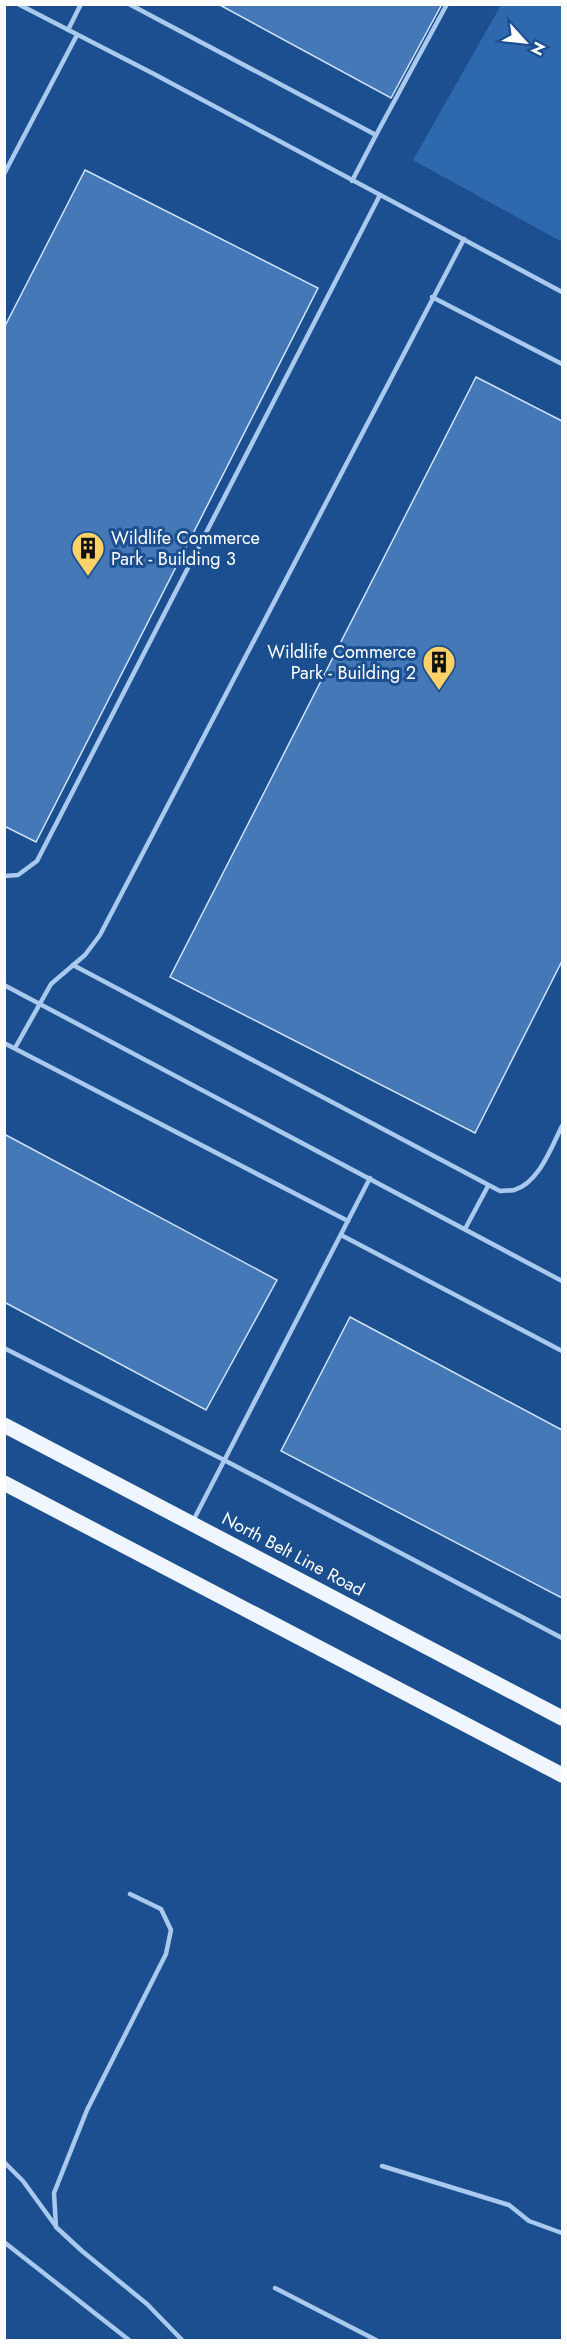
<svg xmlns="http://www.w3.org/2000/svg" width="567" height="2345" viewBox="0 0 567 2345" font-family="Jost,sans-serif">
<style>
.green{fill:#2e69ad}
.building{fill:#4478b7;stroke:#cfe3fa;stroke-width:1.5}
.lines{fill:none;stroke-linecap:round;stroke-linejoin:round}
.lane{stroke:#a9c9ee;stroke-width:4.5}
.primary{stroke:#f0f6ff;stroke-width:15}
.labels{text-anchor:middle;stroke-width:6;stroke-linejoin:round;paint-order:stroke}
.poi-label{font-size:18px;fill:#fff;stroke:#1b4f8f;text-anchor:start}
.street-label{font-size:18px;fill:#fff;stroke:#1b4f8f}
</style>
<rect width="100%" height="100%" fill="#1b4f8f"/>
<path class="green" d="M501,5H562V242L413,160Z"/>
<g class="building">
<path d="M218,4H442L391,98Z"/>
<path d="M85,170L318,288L36,842L4,826V328Z"/>
<path d="M476,377L562,421V961L475,1133L170,977Z"/>
<path d="M4,1134L277,1280L206,1410L4,1302Z"/>
<path d="M350,1317L562,1430V1598L281,1451Z"/>
</g>
<g class="lines">
<g class="lane">
<path d="M18,4L154,74L562,292"/>
<path d="M129,4L376,135L352,181"/>
<path d="M68,30L81,4"/>
<path d="M376,135L447,4"/>
<path d="M4,174L77,35"/>
<path d="M432,297L562,364"/>
<path d="M4,876L18,875L37,861L380,195"/>
<path d="M73,965L500,1191C504,1190 510,1191 514,1190C539,1183 552,1146 562,1126"/>
<path d="M4,985L562,1281"/>
<path d="M4,1043L348,1221"/>
<path d="M15,1048L51,984L85,955L100,935L464,239"/>
<path d="M465,1229L488,1186"/>
<path d="M341,1235L562,1351"/>
<path d="M4,1348L224,1460L562,1638"/>
<path d="M193,1521L370,1178"/>
<path d="M130,1894L161,1909L171,1930L166,1954L87,2110L54,2193L56,2227L82,2251L147,2304L182,2340"/>
<path d="M4,2162L23,2181L55,2225"/>
<path d="M382,2166L509,2205L529,2221L562,2233"/>
<path d="M4,2242L129,2340"/>
<path d="M275,2288L376,2340"/>
</g>
<g class="primary">
<path d="M4,1425L562,1718"/>
<path d="M4,1483L562,1775"/>
</g>
</g>
<defs>
<symbol id="building-pin" viewBox="-11 -11 22 30"><path d="M0 17L-7.5 6A9.5 9.5 0 1 1 7.5 6Z" fill="#ffd166" stroke="#1b4f8f"/><path d="M-4-6H4V6H1V3H-1V6H-4ZM-2.5-4.3h1.7v1.8h-1.7ZM.8-4.3h1.7v1.8H.8ZM-2.5-1h1.7V.8h-1.7ZM.8-1h1.7V.8H.8Z" fill="#111"/></symbol>
</defs>
<g fill-rule="evenodd">
<use href="#building-pin" x="69" y="529" width="38" height="52"/>
<use href="#building-pin" x="420" y="643" width="38" height="52"/>
</g>
<g class="labels">
<g class="poi-label">
<text x="111" y="544">Wildlife Commerce<tspan x="111" dy="21">Park - Building 3</tspan></text>
<text x="416" y="658" text-anchor="end">Wildlife Commerce<tspan x="416" dy="21">Park - Building 2</tspan></text>
</g>
<g class="street-label">
<text transform="translate(293 1554) rotate(28)" y="6">North Belt Line Road</text>
</g>
</g>
<rect width="567" height="2345" fill="none" stroke="#ffffff" stroke-width="12"/>
<g transform="translate(525 42) rotate(117)" stroke="#1b4f8f" stroke-width="4.5" paint-order="stroke">
<path d="M0-4.5L10 22L0 15L-10 22Z" fill="#ffffff"/>
<text y="-9" font-size="16" font-weight="bold" text-anchor="middle" fill="#ffffff">N</text>
</g>
</svg>
